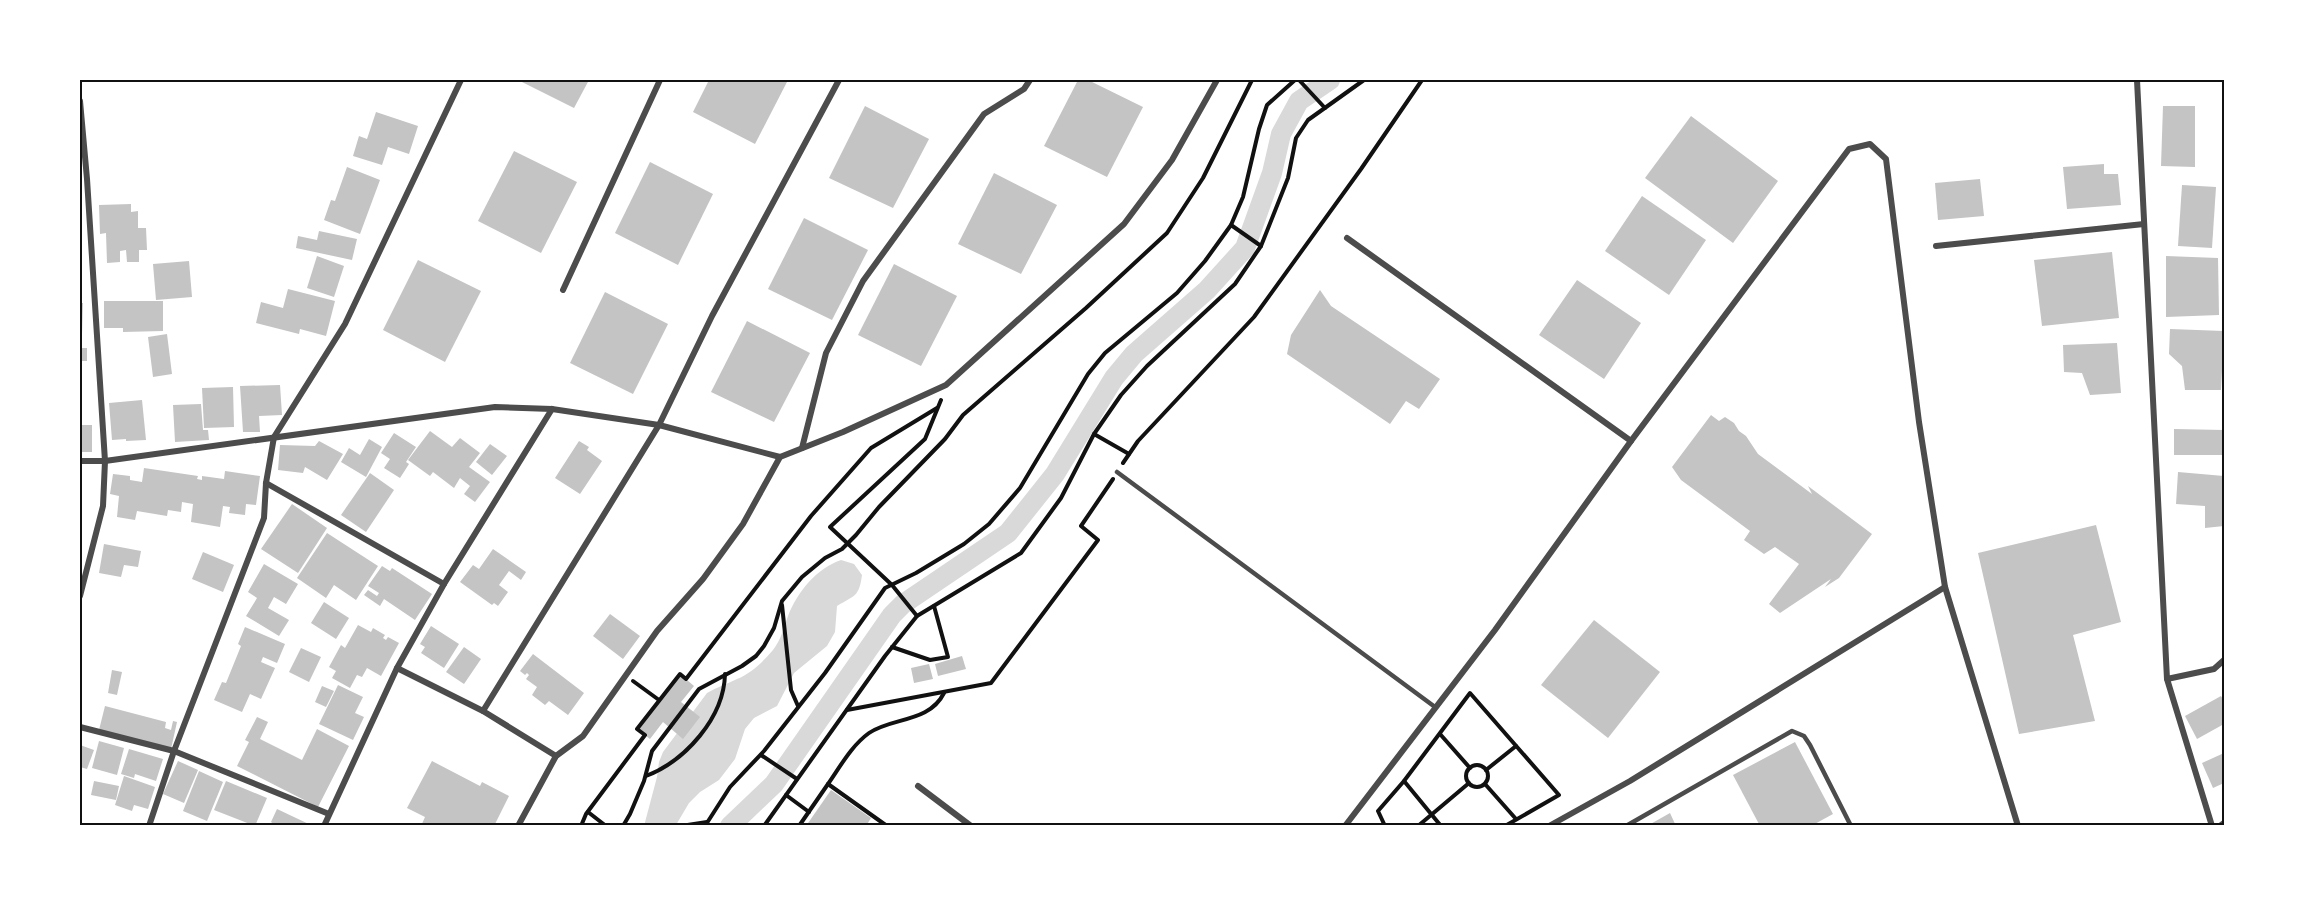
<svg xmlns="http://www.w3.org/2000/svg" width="2304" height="905" viewBox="0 0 2304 905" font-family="'Fira Sans',sans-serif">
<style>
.water{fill:#d9d9d9}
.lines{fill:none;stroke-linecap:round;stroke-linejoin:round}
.canal{stroke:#d9d9d9;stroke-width:20}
.building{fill:#c4c4c4}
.path{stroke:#111;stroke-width:4}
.service{stroke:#4c4c4c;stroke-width:4.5}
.minor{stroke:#4c4c4c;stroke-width:6}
.neatline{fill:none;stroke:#111;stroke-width:2}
</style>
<rect width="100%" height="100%" fill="#fff"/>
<path class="water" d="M841,560L854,564L862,575C859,597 855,595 837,606L835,632L827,646L794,673L777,706L754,718L745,729L735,759L719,780L700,792L689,803L676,825L644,826L657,777L659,762L663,752L707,693C717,687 727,684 737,679C751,673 763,662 773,650C781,640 784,627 788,616C798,591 816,569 841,560Z"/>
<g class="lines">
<path class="canal" d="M730,826L774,784L892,615L903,604L1008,533L1055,474L1114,378L1134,354L1207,290L1245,248L1272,173L1281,134L1299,101L1330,80"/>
</g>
<g class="building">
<path d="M518,80H589L574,108Z"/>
<path d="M709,80H788L755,144L693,112Z"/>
<path d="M1078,80H1088L1143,107L1107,177L1044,146Z"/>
<path d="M865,106L929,139L893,208L829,178Z"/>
<path d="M2163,106H2195V167L2161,166Z"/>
<path d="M376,112L418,126L409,154L388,147L382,165L353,156L359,136L367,139Z"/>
<path d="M1691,116L1778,181L1733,243L1645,178Z"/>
<path d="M514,151L577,182L541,253L478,221Z"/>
<path d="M650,162L713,194L678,265L615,233Z"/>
<path d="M2104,164V174H2118L2121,205L2067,209L2063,167Z"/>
<path d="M347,167L380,180L360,234L324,220L331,200L335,201Z"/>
<path d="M994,173L1057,205L1021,274L958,244Z"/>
<path d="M1980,179L1984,216L1938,220L1935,183Z"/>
<path d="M2182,185L2216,187L2212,248L2178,246Z"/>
<path d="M1642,196L1706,240L1669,295L1605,251Z"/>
<path d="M131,204V212L138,211V228H146L147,250H139V262H127L126,250L120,251V262L107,263L106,233L100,234L99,205Z"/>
<path d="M804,218L868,250L832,320L768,289Z"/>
<path d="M319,231L357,239L352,260L296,248L298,236L317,240Z"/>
<path d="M2112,252L2119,318L2042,326L2034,260Z"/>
<path d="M317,256L344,266L334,297L307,288Z"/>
<path d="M2166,256L2218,258L2219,315L2166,317Z"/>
<path d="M418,260L481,291L445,362L383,330Z"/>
<path d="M189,261L192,297L156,300L153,264Z"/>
<path d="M894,264L957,296L921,366L858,335Z"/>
<path d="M1577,280L1641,323L1604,379L1539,335Z"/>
<path d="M288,289L335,301L326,336L300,329L299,334L256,323L261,302L283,308Z"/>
<path d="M1320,290L1331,306L1440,379L1419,409L1406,401L1390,424L1287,354L1291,335Z"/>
<path d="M605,292L668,324L633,394L570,363Z"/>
<path d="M104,301H163V331L123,332V328H104Z"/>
<path d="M80,303H83L82,334H80Z"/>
<path d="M747,321L810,353L774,422L711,392Z"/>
<path d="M2170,329L2224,331L2221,390H2185L2182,366L2169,354Z"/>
<path d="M167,334L172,374L153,377L148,337Z"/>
<path d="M2117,343L2121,393L2090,395L2082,373L2064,372L2063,345Z"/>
<rect x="80" y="348" width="7" height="13"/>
<path d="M280,385L282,415L259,416L260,432H243L240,386Z"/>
<path d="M233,387L234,427L204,428L202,388Z"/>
<path d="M142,400L146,440L126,441V439L112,440L109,403Z"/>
<path d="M201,404L203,430H208L209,440L175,442L173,405Z"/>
<path d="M1711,415L1719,421L1725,417L1734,423L1739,431L1746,436L1758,454L1812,494L1808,486L1872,534L1839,578L1825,587L1831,579L1780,613L1769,604L1799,564L1775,547L1764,554L1744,540L1750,531L1681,480L1672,467Z"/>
<rect x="80" y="425" width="12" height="27"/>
<path d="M2174,429L2224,430V455H2174Z"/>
<path d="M430,431L452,447L460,438L480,453L469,467L490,482L475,502L464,494L470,486L460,478L454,488L433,472L430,476L408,460Z"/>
<path d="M394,433L416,447L406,462L409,464L400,478L384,468L390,459L381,453Z"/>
<path d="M369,439L382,447L366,477L341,462L349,448L360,455Z"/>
<path d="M319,441L343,454L327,480L305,467L303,473L278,470L280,445L315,446Z"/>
<path d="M579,441L589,447L587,450L602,461L580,494L555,478Z"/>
<path d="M490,444L507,456L492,475L476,462Z"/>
<path d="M144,468L198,476L197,479L202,480V476L224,479L225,471L260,476L256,505L246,504L245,515L229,513L230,507L223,506L220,527L191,522L193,504L182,502L181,512L168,510L167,516L137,511L135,520L117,517L119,496L110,494L113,474L130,476V480L142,482Z"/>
<path d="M2178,472L2224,476V526L2205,528V506L2176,504Z"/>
<path d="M370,473L394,490L366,532L341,515Z"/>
<path d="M292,504L327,528L298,573L261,549Z"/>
<path d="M2096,525L2121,622L2073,635L2095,721L2019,734L1978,553Z"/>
<path d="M327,533L378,566L356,600L334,585L326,598L297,578Z"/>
<path d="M104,544L141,551L138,567L124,565L121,577L99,573Z"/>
<path d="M493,549L526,572L521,580L509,571L499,585L508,592L498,606L494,603L492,605L460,582L473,565L479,569Z"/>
<path d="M203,552L234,565L223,592L192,579Z"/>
<path d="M264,564L298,584L286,604L274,597L268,608L289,620L279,636L246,616L257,598L248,592Z"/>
<path d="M382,566L390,571L392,568L432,594L415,620L384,599L380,606L364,595L368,590L377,596L379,593L368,586Z"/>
<path d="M324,602L349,618L336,639L311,623Z"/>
<path d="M610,614L640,636L623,659L593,636Z"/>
<path d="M1594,620L1660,672L1608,738L1541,685Z"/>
<path d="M358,625L371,632L373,628L385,635L383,638L386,640L388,637L399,643L381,676L367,668L362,677L357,675L350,688L332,678L336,671L329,667L341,645L345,648Z"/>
<path d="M431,626L459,644L444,668L421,653L425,647L420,644Z"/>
<path d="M245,627L285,644L277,663L263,657L261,662L275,668L261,699L250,694L242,712L214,700L222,682L226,683L241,646L238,644Z"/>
<path d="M464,647L481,659L464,684L446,672Z"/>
<path d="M301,648L321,657L309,682L289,672Z"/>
<path d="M533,654L584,693L568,715L549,701L545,705L532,695L537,687L526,679L529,675L527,673L525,675L520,671Z"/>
<path d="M962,656L966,669L938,676L935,664Z"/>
<path d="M929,664L933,679L914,683L911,668Z"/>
<path d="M112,670L122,672L117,695L108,693Z"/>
<path d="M680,674L694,686L681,702L700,717L683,739L663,722L650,739L637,729Z"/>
<path d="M338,685L363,697L355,713L364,717L353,740L319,724Z"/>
<path d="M322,686L334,691L326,707L315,702Z"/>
<path d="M2221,696L2224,701V724L2197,739L2185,716Z"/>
<path d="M105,706L166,722L165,728L171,730L173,721L177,722L171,749L98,734Z"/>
<path d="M257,717L268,722L260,739L302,760L317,729L349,746L318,807L237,766L249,742L245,740Z"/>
<path d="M99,741L124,748L117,775L92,768Z"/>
<path d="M1795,742L1833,814L1811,826H1760L1733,775Z"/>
<path d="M80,745L94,750L87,769L80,767Z"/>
<path d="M129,749L163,759L156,781L135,774L134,778L121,774Z"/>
<path d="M2224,753V783L2213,788L2202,763Z"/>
<path d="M178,761L198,770L184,803L163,794Z"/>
<path d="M432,761L480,786L482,782L509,796L494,826H421L425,817L407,808Z"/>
<path d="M199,771L223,782L207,821L183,811Z"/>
<path d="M124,776L155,787L148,809L134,805L132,811L115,805Z"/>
<path d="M94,781L119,786L116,800L91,795Z"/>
<path d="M226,781L267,798L255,826L214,810Z"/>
<path d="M831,790L871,818L866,826H806Z"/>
<path d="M277,809L313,826H276L271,822Z"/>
<path d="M1670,813L1676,826H1647Z"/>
</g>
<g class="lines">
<g class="path">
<path d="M1299,80L1325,108"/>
<path d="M1231,225L1261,246"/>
<path d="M1094,434L1129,454"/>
<path d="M1123,463L1138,441L1254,317L1361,169L1422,80"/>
<path d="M782,605L791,690L798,706"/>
<path d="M917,616L892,585L830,527L925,439L941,400"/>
<path d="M892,647L930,660L948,657L934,606"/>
<path d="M633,681L659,700"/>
<path d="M847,710L991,683L1098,540L1081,526L1113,479"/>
<path d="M1440,734L1470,768"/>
<path d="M761,755L797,779"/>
<circle cx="1477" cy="776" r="11"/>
<path d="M1486,770L1516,746"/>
<path d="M646,776C685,761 724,718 725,674"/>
<path d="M1404,781L1441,826"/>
<path d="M1485,784L1516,819"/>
<path d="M786,795L809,812"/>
<path d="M588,812L606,826"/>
<path d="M581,826L586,814L645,735L637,729L680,674L686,679L811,516L871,448L937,408"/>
<path d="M623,826L630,814L644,781L652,751L699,689L742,666L756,656L764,646L774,628L782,601L802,577L825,558L842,549L856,535L879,507L945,439L963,415L1086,308L1167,233L1203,178L1252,80"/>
<path d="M681,826L707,822"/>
<path d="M705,826L730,787L764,751L825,673L885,588L916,573L964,544L989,524L1020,488L1088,374L1105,353L1177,293L1205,261L1231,225L1243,197L1259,129L1267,105L1295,80"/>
<path d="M764,826L885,656L917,616L1021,553L1061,498L1094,434L1121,395L1147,366L1235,284L1261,246L1288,178L1296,138L1308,120L1364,80"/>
<path d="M799,826L828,784"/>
<path d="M887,826L828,784C840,767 851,746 869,733C892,717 929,723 944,693"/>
<path d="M1385,826L1378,811L1404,781L1470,693L1559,795L1505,826"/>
<path d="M1418,826L1469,783"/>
</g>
<g class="service">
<path d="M1117,472L1435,707"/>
<path d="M1626,826L1792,731L1804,736L1810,745L1851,826"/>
</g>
<g class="minor">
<path d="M2137,80L2167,679L2212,826"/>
<path d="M80,101L87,179L105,461L103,506L80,596"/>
<path d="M1347,238L1631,441"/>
<path d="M1936,246L2144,224"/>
<path d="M563,290L660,80"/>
<path d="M802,448L826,353L863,281L984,114L1024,89L1030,80"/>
<path d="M80,461H105L495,407L552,409L659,425L780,457"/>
<path d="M266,483L444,584"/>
<path d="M397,668L444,584L552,409"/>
<path d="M2167,679L2214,669L2224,660"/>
<path d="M80,727L174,751L329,814"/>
<path d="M556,756L483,711L659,425L712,316L839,80"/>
<path d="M918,786L971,826"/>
<path d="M149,826L174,751L264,518L266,483L274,437L345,324L461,80"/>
<path d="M324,826L397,668L483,711"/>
<path d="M518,826L556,756L583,736L657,631L703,579L743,524L780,457L843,432L946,385L1124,224L1172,160L1217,80"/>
<path d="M1345,826L1495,630L1631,441L1849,149L1870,144L1886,159L1919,422L1945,587L2018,826"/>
<path d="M1549,826L1630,781L1945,587"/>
<path d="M2220,826L2224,823"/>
</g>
</g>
<rect width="2304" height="905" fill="none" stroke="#ffffff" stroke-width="162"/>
<rect x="81" y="81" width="2142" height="743" class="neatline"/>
</svg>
